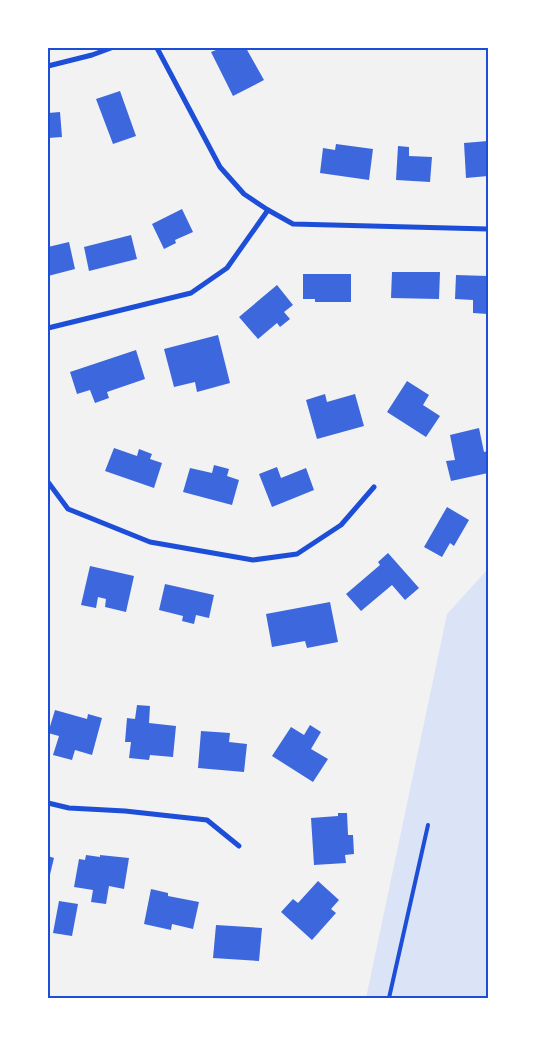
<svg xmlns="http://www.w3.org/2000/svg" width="536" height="1046" viewBox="0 0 536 1046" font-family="'Exo 2',sans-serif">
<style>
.green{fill:#dbe4f7}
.building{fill:#3d67dc}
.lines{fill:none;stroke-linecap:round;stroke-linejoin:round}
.service{stroke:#1d4ed8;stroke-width:4}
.minor{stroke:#1d4ed8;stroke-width:5}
.neatline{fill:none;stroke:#1d4ed8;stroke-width:2}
</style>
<rect width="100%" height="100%" fill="#f2f2f2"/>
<path class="green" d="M488,569V998H366L447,614Z"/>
<g class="building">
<path d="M221,48H246L264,80L233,96L211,52Z"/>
<path d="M120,91L136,136L113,144L96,99Z"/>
<path d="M60,112L62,137L48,138V113Z"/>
<path d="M488,141V176L466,178L464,143Z"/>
<path d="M336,144L373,149L369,180L320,173L323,148L335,150Z"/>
<path d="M398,146L409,147V156L432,157L430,182L396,180Z"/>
<path d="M182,209L193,232L175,240L176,243L164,249L152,224Z"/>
<path d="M131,235L137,259L89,271L84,247Z"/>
<path d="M69,242L75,269L48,276V247Z"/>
<path d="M392,272H440L439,299L391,298Z"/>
<path d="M303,274H351V302H315V299H303Z"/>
<path d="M456,275L488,276V314L473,313V300L455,299Z"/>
<path d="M277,285L293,305L284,312L290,319L280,327L277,323L258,339L239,317Z"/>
<path d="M218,335L230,383L197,392L195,382L174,387L164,349Z"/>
<path d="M136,350L145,379L107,392L109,398L95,403L90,390L77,394L70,372Z"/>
<path d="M407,381L429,395L423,405L440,416L426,437L387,412Z"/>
<path d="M325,394L327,402L355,394L364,426L317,439L306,400Z"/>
<path d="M479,428L484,452L488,451V465L486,466L488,473L451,481L446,461L455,460L450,435Z"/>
<path d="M114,448L137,456L139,449L152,454L150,459L162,463L154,488L105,471Z"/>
<path d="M214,465L229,469L227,476L239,480L232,505L183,492L190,468L212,473Z"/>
<path d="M277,467L281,478L306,468L314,490L272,507L259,474Z"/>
<path d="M447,507L469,520L454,546L450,543L442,557L424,547Z"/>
<path d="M388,553L419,588L405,600L392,585L361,611L346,594L380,565L378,562Z"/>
<path d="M90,566L134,576L126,612L105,607L106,599L98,597L96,608L81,605Z"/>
<path d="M165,584L214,595L209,618L196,615L194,624L182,621L183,616L159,610Z"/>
<path d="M330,602L338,642L307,648L305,641L272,647L266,614Z"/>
<path d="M137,705L150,706L149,723L176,726L173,757L150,755L149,760L129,758L131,742H125L127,718L135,719Z"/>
<path d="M55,710L87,719L88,714L102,718L92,755L75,750L72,760L53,755L59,736L48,733Z"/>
<path d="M310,725L321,732L311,749L328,759L313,782L272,756L291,727L304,735Z"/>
<path d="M201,731L230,733L229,742L247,744L244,772L198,768Z"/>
<path d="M338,813H347L348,835H353L354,854L345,855L346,863L314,865L311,818L338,816Z"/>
<path d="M86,855L100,857V855L129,858L124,889L109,886L106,904L91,902L93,890L74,887L79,859L85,860Z"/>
<path d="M48,856L54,858L48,883Z"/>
<path d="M318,881L339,900L331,909L336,913L312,940L281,912L293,899L298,903Z"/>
<path d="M151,889L168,893V896L199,902L193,929L172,924L171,930L144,924Z"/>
<path d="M59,901L78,904L72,936L53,933Z"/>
<path d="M216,925L262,928L259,961L213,958Z"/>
</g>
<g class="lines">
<path class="service" d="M389,998L428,825"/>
<g class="minor">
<path d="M157,48L220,167L244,194L268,210L293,224L488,229"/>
<path d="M48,66L92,55L111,48"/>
<path d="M48,328L191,293L227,268L268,210"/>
<path d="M48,482L68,509L150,542L253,560L297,554L341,525L374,487"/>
<path d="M48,803L69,808L125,811L207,820L239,846"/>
</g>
</g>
<rect width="536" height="1046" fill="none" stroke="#ffffff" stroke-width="98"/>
<rect x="49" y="49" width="438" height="948" class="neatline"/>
</svg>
